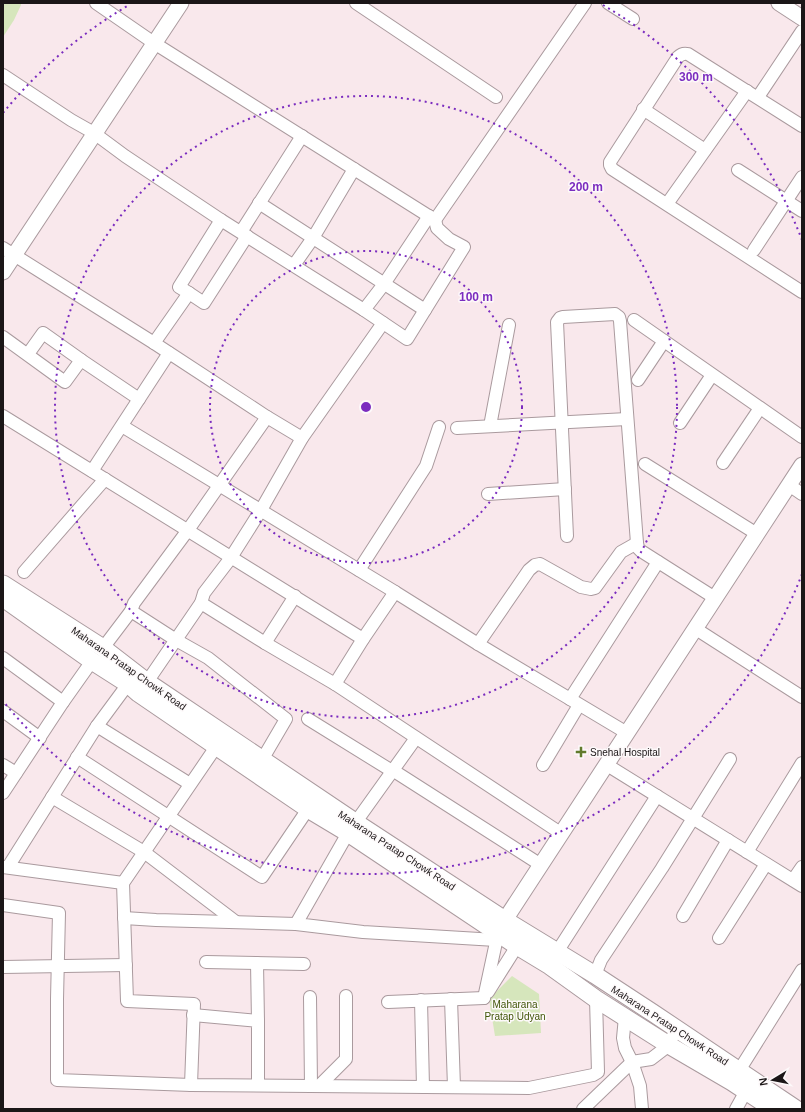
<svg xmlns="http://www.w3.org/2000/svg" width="805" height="1112" viewBox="0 0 805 1112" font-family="Helvetica,sans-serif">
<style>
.green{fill:#d6e6bc}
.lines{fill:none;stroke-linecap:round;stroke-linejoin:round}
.minor-casing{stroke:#aa9a9e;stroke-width:14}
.tertiary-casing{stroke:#aa9a9e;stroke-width:17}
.secondary-casing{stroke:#aa9a9e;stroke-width:19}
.minor{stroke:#fff;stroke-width:12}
.tertiary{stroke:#fff;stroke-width:15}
.secondary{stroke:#fff;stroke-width:17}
.ring{fill:none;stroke:#7b2cbf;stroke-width:2;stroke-dasharray:2 4}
.poi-dot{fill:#617a2c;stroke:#fdf9fa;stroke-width:1.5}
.labels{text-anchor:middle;stroke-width:3;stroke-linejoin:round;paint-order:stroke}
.street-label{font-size:10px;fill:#1b1617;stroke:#fdf9fa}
.poi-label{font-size:10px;fill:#1b1617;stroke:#fdf9fa;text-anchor:start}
.park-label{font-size:10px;fill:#415608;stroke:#fdf9fa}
.centre{fill:#7b2cbf;stroke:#fdf9fa;stroke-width:2}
.ring-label{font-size:12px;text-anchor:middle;font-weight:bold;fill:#7b2cbf;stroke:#fdf9fa;stroke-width:3;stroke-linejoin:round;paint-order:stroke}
</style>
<rect width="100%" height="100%" fill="#f9e8ec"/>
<g class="green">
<path d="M3,3H21V5L14,20L3,37Z"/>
<path d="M512,976L539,994L541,1033L495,1036L489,999Z"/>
</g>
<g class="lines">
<defs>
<g id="minor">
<path d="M96,3L154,43L435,220L585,3"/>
<path d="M356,3L496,97"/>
<path d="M608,3L633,19"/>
<path d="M3,75L71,120L94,133L125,156L221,220L364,310L407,339L464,247L449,239L437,228L435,220"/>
<path d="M758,97L802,31"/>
<path d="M643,109L705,150"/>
<path d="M802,126L688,54C684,53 681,54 678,57L610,162V165L612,169L802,292"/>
<path d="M738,170L802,211"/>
<path d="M259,203L425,310"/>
<path d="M667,204L747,91"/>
<path d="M241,232L302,136"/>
<path d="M3,248L154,343L267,417L302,438"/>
<path d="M754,250L802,177"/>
<path d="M294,265L313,238L354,169"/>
<path d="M189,293L204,303L247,236"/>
<path d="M364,310L384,284L429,216"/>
<path d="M634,320L802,437"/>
<path d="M3,337L65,382L81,360L139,399"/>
<path d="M154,343L189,293L179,287L221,220"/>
<path d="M28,354L43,333L81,360"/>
<path d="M638,380L664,341"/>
<path d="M3,416L363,639"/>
<path d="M680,423L712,375"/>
<path d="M122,426L395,592"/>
<path d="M490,426L509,325"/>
<path d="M457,428L627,419"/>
<path d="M723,463L760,408"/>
<path d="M645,464L757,534"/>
<path d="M92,471L169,353"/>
<path d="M789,485L802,494"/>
<path d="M488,494L565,489"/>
<path d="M567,536L557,322L560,318L563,317L615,314L619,317L620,321L637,543L638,548L641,551L715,598"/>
<path d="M359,570L426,466L439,427"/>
<path d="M24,572L105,479"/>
<path d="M201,603L265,643L335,684"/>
<path d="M131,611L176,640L208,658L286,719L262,760"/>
<path d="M696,629L802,697"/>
<path d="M265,643L295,596"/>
<path d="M478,644L529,570L535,565L540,564L581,587L591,589L595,588L621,552L637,543"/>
<path d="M103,648L131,611L134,603L188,530L267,417"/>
<path d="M3,658L63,702"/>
<path d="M147,682L201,603L204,593L230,559L261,510L302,438L383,323"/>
<path d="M570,699L658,562"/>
<path d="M3,711L40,738"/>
<path d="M308,719L392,771H394L541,865"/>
<path d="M97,726L190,784"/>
<path d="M416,738L348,833L296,924L363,932L496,940"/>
<path d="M77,757L262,877L308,809"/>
<path d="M3,765L16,773"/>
<path d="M543,765L579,705"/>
<path d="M607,765L802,886"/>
<path d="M3,793L63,702L92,661"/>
<path d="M52,797L144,852L236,922"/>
<path d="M562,834L335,684L363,639L395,592L478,644L627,733"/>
<path d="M747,852L802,763"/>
<path d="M3,867L123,883"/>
<path d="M8,867L97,726L128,684"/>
<path d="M793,880L802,867"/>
<path d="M3,905L59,913L57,999V1080L191,1085L529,1088L593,1075L598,1072L596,999"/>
<path d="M683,916L728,840"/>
<path d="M124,918L156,920L296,924"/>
<path d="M719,938L766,864"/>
<path d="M557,952L657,796"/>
<path d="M206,962L304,964"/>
<path d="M257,963L258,1021"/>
<path d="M3,967L126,965"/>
<path d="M595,975L601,960L662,868L730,759"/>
<path d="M488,992L517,946"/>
<path d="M310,997L311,1086"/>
<path d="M484,998L498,933"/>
<path d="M451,999L454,1087"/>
<path d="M421,1000L423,1087"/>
<path d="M388,1002L484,998"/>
<path d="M193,1015L258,1021V1085"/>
<path d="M625,1017L623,1038L625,1048L632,1062L640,1086L642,1109"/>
<path d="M735,1077L802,970"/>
<path d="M191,1085L194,1004L127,1001L123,883L220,741"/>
<path d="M319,1086L346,1059V996"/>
<path d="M583,1109L632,1062L651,1059L664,1049L678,1029"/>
<path d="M736,1109L746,1091"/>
</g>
<g id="tertiary">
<path d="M779,3L802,18"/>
<path d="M3,272L181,3"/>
<path d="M499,929L802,465"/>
</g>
<g id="secondary">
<path d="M3,584L103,648L147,682L355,822L505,920L595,975L653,1013L796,1109"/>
<path d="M3,598L92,661L128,684L138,693L308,809L348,833L517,946L550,966L596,999L667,1044L732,1082L773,1109"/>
</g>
</defs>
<use href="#minor" class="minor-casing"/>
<use href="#tertiary" class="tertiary-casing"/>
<use href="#secondary" class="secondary-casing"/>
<use href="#minor" class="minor"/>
<use href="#tertiary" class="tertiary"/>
<use href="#secondary" class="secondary"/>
</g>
<g class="ring">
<circle cx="366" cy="407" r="156"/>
<circle cx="366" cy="407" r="311"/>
<path d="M802 574A467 467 0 0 1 3 701M3 113A467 467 0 0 1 129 5M603 5A467 467 0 0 1 802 240"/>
</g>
<path class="poi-dot" d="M579 746h4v4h4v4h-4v4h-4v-4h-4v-4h4z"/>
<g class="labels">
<g class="street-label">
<text transform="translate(129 668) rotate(35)" y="4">Maharana Pratap Chowk Road</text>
<text transform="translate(397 850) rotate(33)" y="4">Maharana Pratap Chowk Road</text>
<text transform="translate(670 1025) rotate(33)" y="4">Maharana Pratap Chowk Road</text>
</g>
<g class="poi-label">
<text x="590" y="756">Snehal Hospital</text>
</g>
<g class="park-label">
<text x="515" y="1008">Maharana<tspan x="515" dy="12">Pratap Udyan</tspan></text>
</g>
</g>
<circle cx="366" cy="407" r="6" class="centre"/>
<g class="ring-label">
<text x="696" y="81">300 m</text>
<text x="586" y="191">200 m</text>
<text x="476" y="301">100 m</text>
</g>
<rect width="805" height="1112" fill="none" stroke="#1b1617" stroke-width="8"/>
<g transform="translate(773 1080) rotate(260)" stroke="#fdf9fa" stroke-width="3" paint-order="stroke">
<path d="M0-3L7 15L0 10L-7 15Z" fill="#1b1617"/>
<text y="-6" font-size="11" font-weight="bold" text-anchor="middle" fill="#1b1617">N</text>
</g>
</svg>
